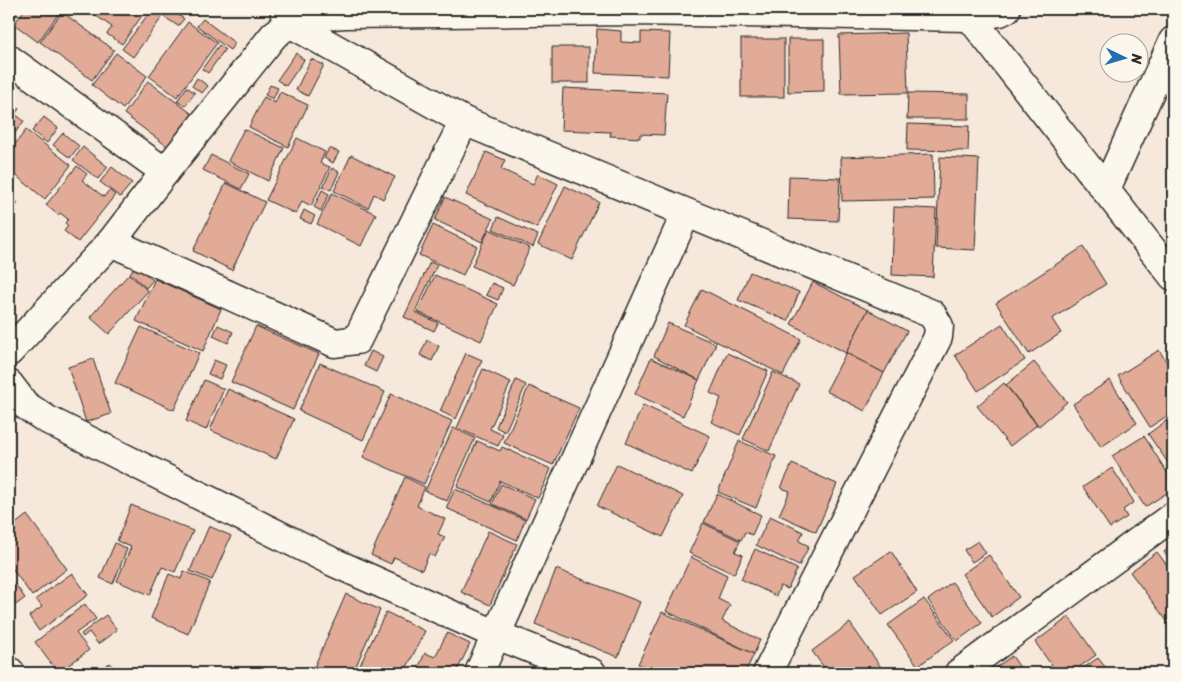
<svg xmlns="http://www.w3.org/2000/svg" width="1182" height="682" viewBox="0 0 1182 682" font-family="Sriracha,sans-serif">
<style>
.building{fill:#e1ab97;stroke:#2b2b2b}
.lines{fill:none;stroke-linecap:round;stroke-linejoin:round}
.minor-casing{stroke:#2b2b2b;stroke-width:31}
.minor{stroke:#fbf7ec;stroke-width:28}
</style>
<rect width="100%" height="100%" fill="#f6e8db"/>
<filter id="ink" filterUnits="userSpaceOnUse"><feTurbulence type="fractalNoise" baseFrequency=".02" numOctaves="2"/><feDisplacementMap in="SourceGraphic" scale="10" xChannelSelector="R" yChannelSelector="G"/><feConvolveMatrix kernelMatrix="1 2 1 2 8 2 1 2 1" color-interpolation-filters="sRGB"/></filter>
<g filter="url(#ink)">
<g class="building">
<path d="M9,9H20L13,17L9,14Z"/>
<path d="M25,9H62L38,42L14,24Z"/>
<path d="M76,9H145L146,10L122,44L107,34L112,27L88,10L85,15Z"/>
<path d="M152,9H170L184,19L178,26L163,16L133,57L122,49Z"/>
<path d="M62,12L114,50L92,80L40,42Z"/>
<path d="M203,19L235,43L230,50L197,26Z"/>
<path d="M188,22L217,43L177,97L149,76Z"/>
<path d="M597,29L621,31V42L641,43V32L670,33L668,76L595,73Z"/>
<path d="M906,33L908,93L841,94L839,35Z"/>
<rect x="741" y="39" width="43" height="58"/>
<path d="M788,39H824V91L788,92Z"/>
<path d="M219,45L225,49L208,73L202,69Z"/>
<rect x="552" y="47" width="37" height="36"/>
<path d="M116,53L147,76L123,109L92,85Z"/>
<path d="M296,53L304,60L286,86L277,80Z"/>
<path d="M311,59L324,65L308,96L296,90Z"/>
<path d="M197,78L208,86L202,93L192,86Z"/>
<path d="M148,81L195,116L171,149L124,114Z"/>
<path d="M270,85L278,88L273,99L265,95Z"/>
<path d="M187,87L195,93L185,106L177,101Z"/>
<path d="M563,88L667,93L664,135L640,134V138L610,136L611,132L561,130Z"/>
<path d="M280,92L308,105L288,147L249,127L264,97L275,103Z"/>
<path d="M908,93L969,94V119H907Z"/>
<path d="M9,100L19,109L15,114L24,121L9,141Z"/>
<path d="M44,117L58,128L47,143L32,131Z"/>
<path d="M908,124L969,126L968,151L907,150Z"/>
<path d="M244,129L284,148L268,181L228,161Z"/>
<path d="M26,130L71,165L45,199L9,170V152Z"/>
<path d="M63,133L79,146L70,158L53,145Z"/>
<path d="M297,138L325,152L320,163L330,167L311,206L302,201L296,214L266,200Z"/>
<path d="M83,147L108,167L98,179L73,160Z"/>
<path d="M329,148L339,152L333,163L324,158Z"/>
<path d="M486,152L505,160L501,169L533,184L538,174L558,184L537,228L466,195Z"/>
<path d="M933,154L934,199L842,201L841,157Z"/>
<path d="M211,155L249,174L241,189L203,170Z"/>
<path d="M351,155L395,177L383,199L374,194L368,208L334,191Z"/>
<path d="M940,157L979,159L975,250L936,248Z"/>
<path d="M77,166L87,174L82,180L104,197L109,190L115,195L78,242L64,231L68,226L65,223L68,219L60,213L58,215L46,205Z"/>
<path d="M112,167L132,183L120,197L100,182Z"/>
<path d="M332,168L339,172L331,190L323,187Z"/>
<path d="M789,176L840,178L838,221L788,219Z"/>
<path d="M226,183L265,202L232,270L193,251Z"/>
<path d="M565,186L599,202L572,260L538,244Z"/>
<path d="M322,190L329,194L321,211L314,207Z"/>
<path d="M332,193L376,214L361,246L317,224Z"/>
<path d="M9,196L18,203L9,214Z"/>
<path d="M445,197L493,219L482,242L435,220Z"/>
<path d="M894,207L936,209L933,277L892,275Z"/>
<path d="M304,210L315,216L311,224L300,219Z"/>
<path d="M498,217L538,235L533,247L493,229Z"/>
<path d="M433,225L477,246L463,275L419,255Z"/>
<path d="M489,229L530,248L513,285L472,266Z"/>
<path d="M1083,247L1106,284L1052,319L1061,333L1029,354L996,303Z"/>
<path d="M430,262L437,265L415,312L438,323L434,331L404,317Z"/>
<path d="M136,265L153,280L146,288L130,273Z"/>
<path d="M750,272L799,292L788,321L738,300Z"/>
<path d="M129,274L148,291L109,334L90,317Z"/>
<path d="M435,275L498,304L481,341L418,312Z"/>
<path d="M155,279L221,309L203,351L136,321Z"/>
<path d="M813,282L868,310L846,353L791,324Z"/>
<path d="M492,283L503,288L498,300L486,295Z"/>
<path d="M702,289L801,339L783,375L684,325Z"/>
<path d="M868,310L907,331L884,373L846,353Z"/>
<path d="M668,323L716,344L699,380L654,356Z"/>
<path d="M1002,324L1025,360L978,391L955,355Z"/>
<path d="M218,325L233,332L228,343L213,336Z"/>
<path d="M256,326L319,354L293,410L231,382Z"/>
<path d="M141,327L199,353L174,410L115,383Z"/>
<path d="M427,340L439,346L432,361L420,355Z"/>
<path d="M1159,350L1173,372V412L1150,427L1118,376Z"/>
<path d="M371,351L383,357L376,372L364,366Z"/>
<path d="M466,353L482,360L456,419L440,411Z"/>
<path d="M727,353L768,371L740,435L711,422L721,398L710,393Z"/>
<path d="M846,353L884,373L865,411L826,391Z"/>
<path d="M651,358L699,380L683,416L635,394Z"/>
<path d="M93,359L111,414L86,422L68,367Z"/>
<path d="M214,360L226,365L220,379L208,374Z"/>
<path d="M1034,362L1067,402L1039,426L1006,385Z"/>
<path d="M320,363L385,392L363,440L299,411Z"/>
<path d="M483,369L511,382L490,429L503,435L498,446L457,428Z"/>
<path d="M773,372L799,384L769,451L743,439Z"/>
<path d="M204,380L224,389L206,430L186,421Z"/>
<path d="M516,380L526,385L505,432L496,427Z"/>
<path d="M1110,380L1137,423L1101,447L1073,404Z"/>
<path d="M1004,383L1037,425L1010,446L977,406Z"/>
<path d="M529,386L579,408L553,465L504,443Z"/>
<path d="M228,389L294,419L276,459L210,430Z"/>
<path d="M391,394L452,421L424,484L363,457Z"/>
<path d="M643,405L710,436L692,474L626,443Z"/>
<path d="M1173,416V470L1148,434Z"/>
<path d="M453,428L475,438L447,501L425,491Z"/>
<path d="M1144,436L1173,482V489L1145,507L1112,456Z"/>
<path d="M477,441L500,451L502,447L551,469L538,498L500,481L491,502L457,487Z"/>
<path d="M739,441L776,456L756,508L718,492Z"/>
<path d="M617,464L683,496L663,537L597,506Z"/>
<path d="M792,464L837,484L816,532L779,515L790,491L781,488Z"/>
<path d="M1112,468L1134,502L1123,510L1127,517L1110,528L1083,487Z"/>
<path d="M405,477L425,487L417,506L445,519L438,534L445,537L435,557L429,554L422,570L394,557L391,564L371,555Z"/>
<path d="M501,484L535,499L526,519L492,504Z"/>
<path d="M455,489L525,520L517,540L446,508Z"/>
<path d="M717,494L761,515L752,535L745,532L741,540L704,522Z"/>
<path d="M131,505L193,531L175,572L162,567L150,595L117,581L131,547L117,541Z"/>
<path d="M27,515L67,569L32,596L9,564V529Z"/>
<path d="M770,516L803,532L799,541L809,546L799,566L756,545Z"/>
<path d="M703,523L740,541L735,552L743,555L734,574L689,553Z"/>
<path d="M209,526L231,536L212,580L190,571Z"/>
<path d="M488,531L517,544L490,605L461,592Z"/>
<path d="M978,541L986,553L972,562L964,550Z"/>
<path d="M115,543L127,549L113,584L100,578Z"/>
<path d="M1173,545V565L1164,552Z"/>
<path d="M755,549L797,569L788,589L780,586L776,596L741,579Z"/>
<path d="M891,551L917,592L882,615L855,575Z"/>
<path d="M1157,552L1173,573V629L1130,572Z"/>
<path d="M989,555L1019,597L992,617L962,574Z"/>
<path d="M691,557L727,575L718,599L730,605L722,621L760,640L754,654L666,611Z"/>
<path d="M556,569L640,602L618,657L535,624Z"/>
<path d="M184,571L210,582L188,634L151,618L169,574L181,579Z"/>
<path d="M72,573L88,595L39,631L29,616L42,607L36,599Z"/>
<path d="M952,582L982,623L957,641L928,600Z"/>
<path d="M15,584L25,598L13,607L9,602V589Z"/>
<path d="M346,594L380,610L353,673H316L312,672Z"/>
<path d="M924,599L954,640L918,666L888,625Z"/>
<path d="M85,604L96,619L76,633L89,650L58,673L35,642Z"/>
<path d="M386,612L425,631L404,673H356Z"/>
<path d="M662,612L754,654L745,673H658L638,664Z"/>
<path d="M106,615L117,630L98,644L89,632L83,637L81,634Z"/>
<path d="M1069,617L1096,655L1071,673H1057L1035,642Z"/>
<path d="M850,623L885,673H828L812,651Z"/>
<path d="M447,633L470,644L456,673H416L425,653L435,657Z"/>
<path d="M1012,656L1024,673H988Z"/>
<path d="M1098,658L1110,673H1076Z"/>
<path d="M110,663L117,673H95Z"/>
<path d="M1050,667L1055,673H1042Z"/>
</g>
<g class="lines">
<defs>
<g id="minor">
<path d="M285,15L290,23L464,121L932,314L939,326L938,337L767,673"/>
<path d="M970,17L1173,276"/>
<path d="M9,59L165,172"/>
<path d="M1106,189L1173,41"/>
<path d="M111,242L335,343L357,340L464,121"/>
<path d="M9,352L111,242L165,172L274,35L290,23L313,17L343,14L635,11L970,17L1000,12L1006,9"/>
<path d="M9,384L25,405L46,419L333,562L497,635L592,673"/>
<path d="M9,671L11,673"/>
<path d="M479,673L686,213"/>
<path d="M959,673L1173,516"/>
</g>
</defs>
<use href="#minor" class="minor-casing"/>
<use href="#minor" class="minor"/>
</g>
</g>
<rect width="1182" height="682" fill="none" stroke="#fbf7ec" stroke-width="30"/>
<rect x="15" y="15" width="1152" height="652" fill="none" stroke="#2b2b2b" stroke-width="2" filter="url(#ink)"/>
<g transform="translate(1124 58) rotate(95)"><circle r="24" fill="#fbf7ec" stroke="#a8a59f"/>
<path d="M0-4L9 19L0 12L-9 19Z" fill="#1f6fb2"/>
<text y="-8" font-size="14" font-weight="bold" text-anchor="middle" fill="#2b2b2b">N</text>
</g>
</svg>
